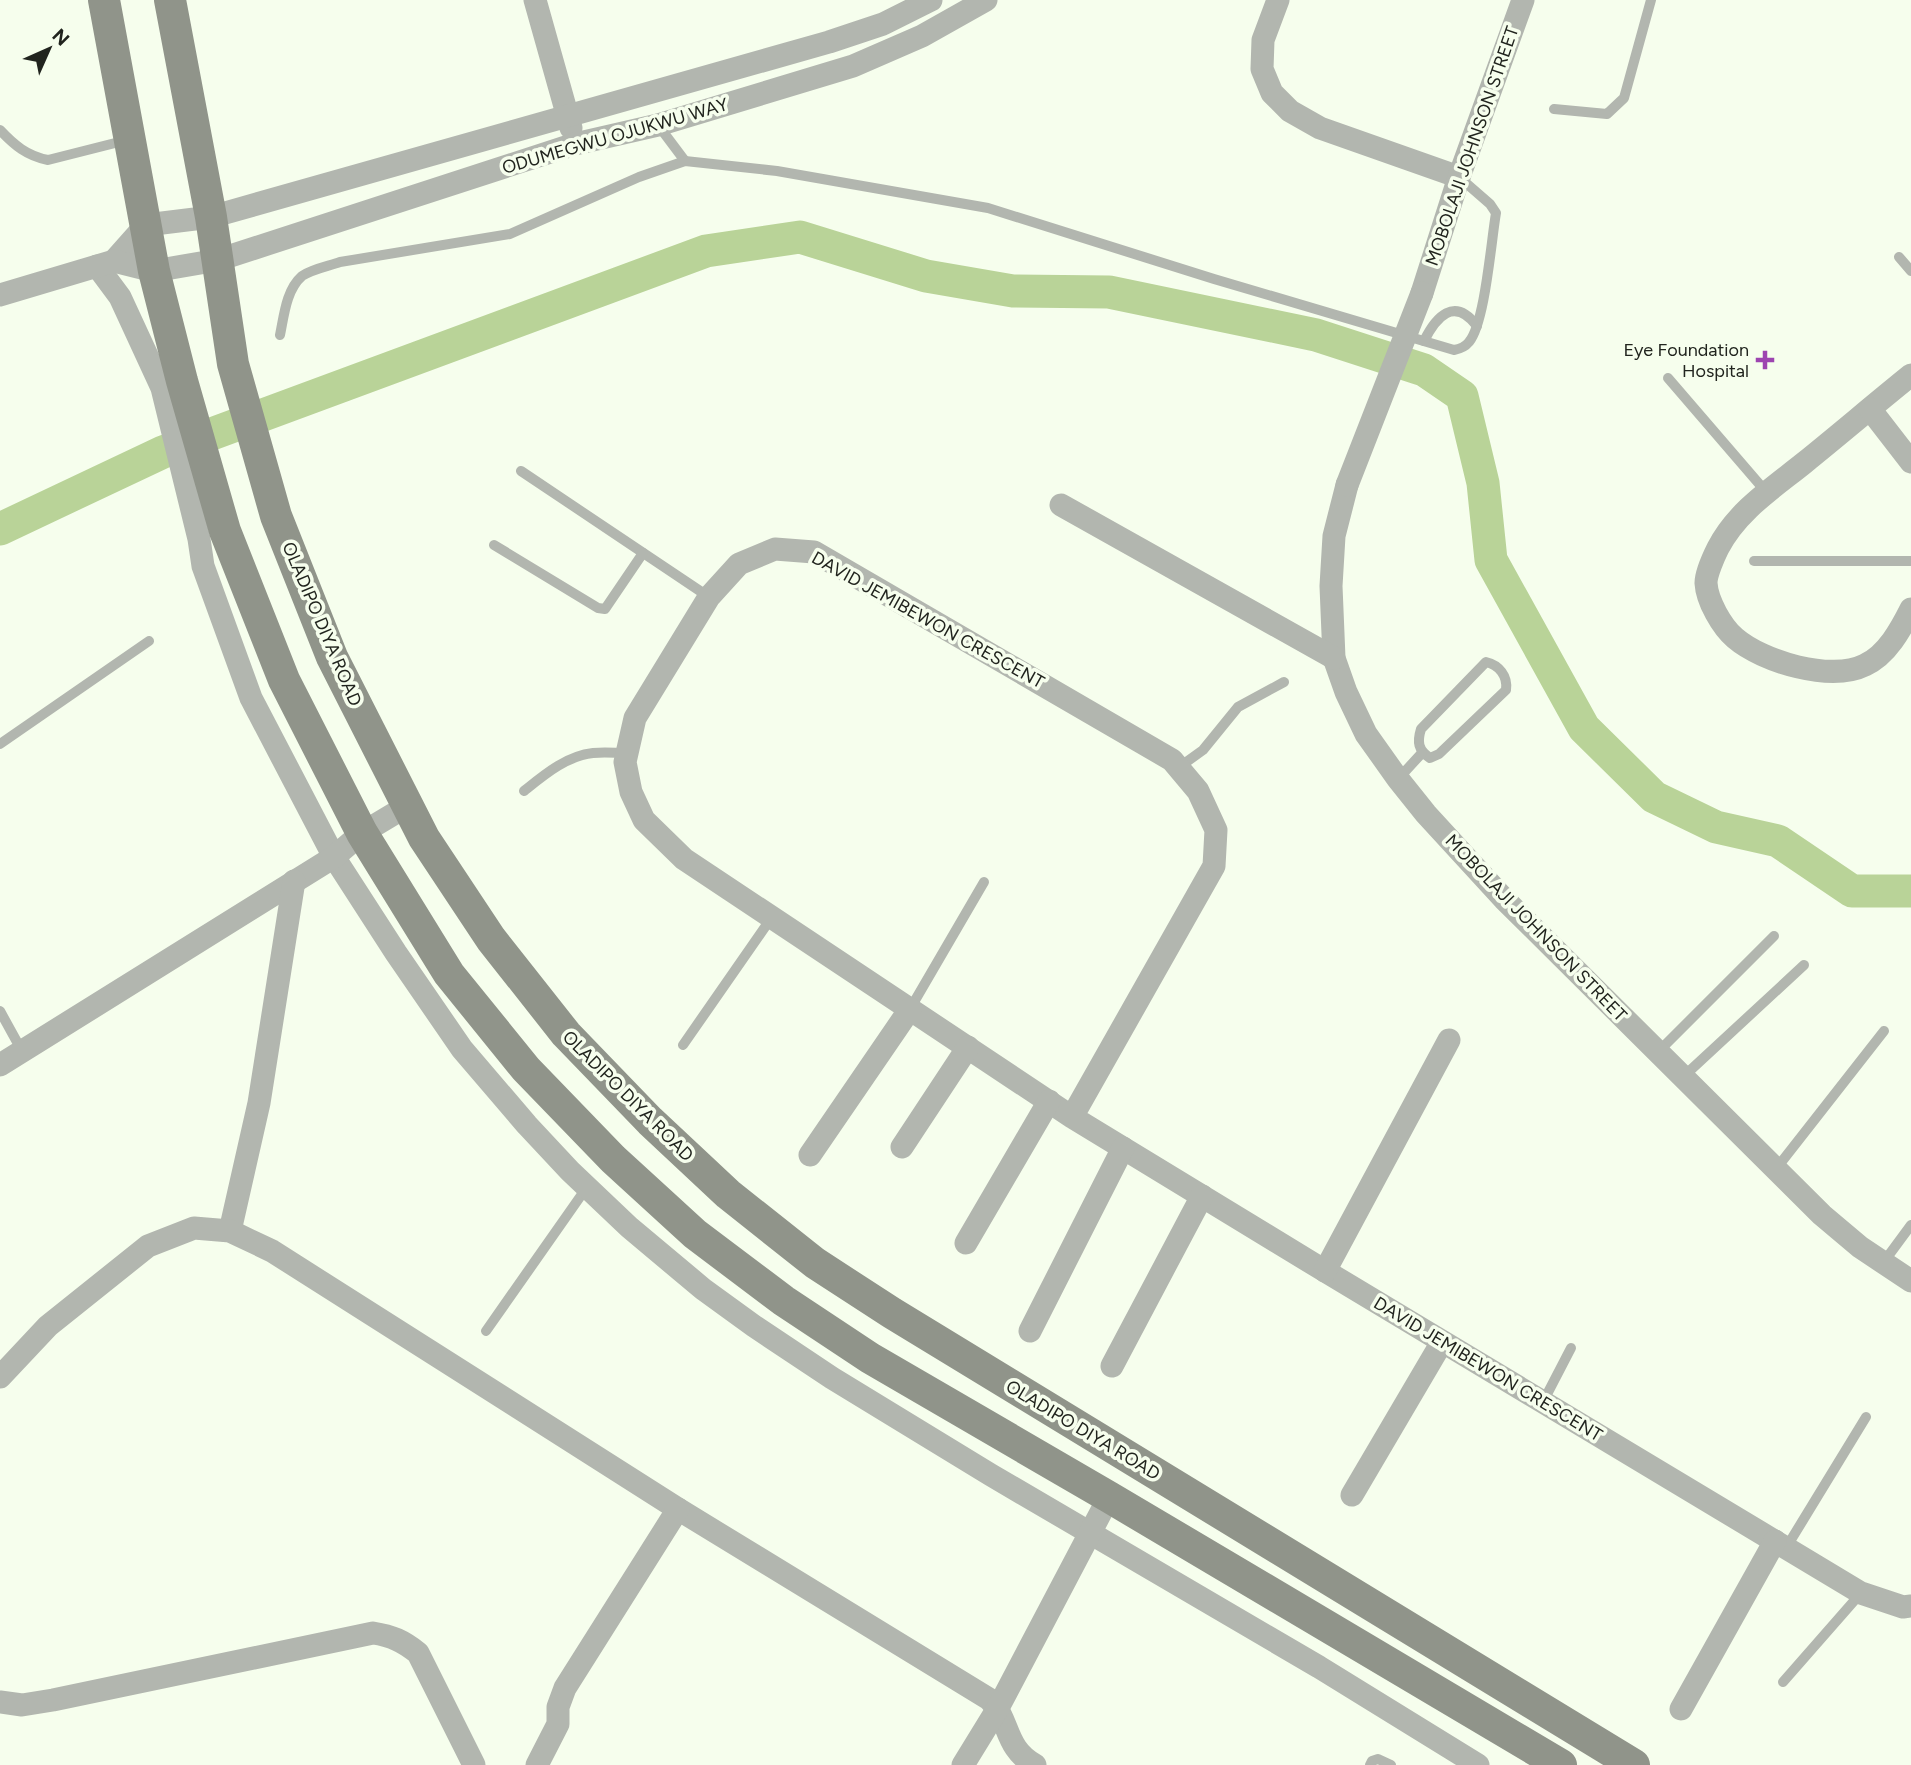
<svg xmlns="http://www.w3.org/2000/svg" width="1911" height="1765" viewBox="0 0 1911 1765" font-family="Figtree,sans-serif">
<style>
.lines{fill:none;stroke-linecap:round;stroke-linejoin:round}
.river{stroke:#b9d398;stroke-width:33}
.lane{stroke:#b2b6af;stroke-width:10}
.street{stroke:#b2b6af;stroke-width:23}
.secondary{stroke:#90948a;stroke-width:32}
.street-bridge{stroke:#b2b6af;stroke-width:23}
.poi-dot{fill:#9d44b0;stroke:#f6feed;stroke-width:2.5}
.labels{text-anchor:middle;stroke-width:7;stroke-linejoin:round;paint-order:stroke}
.street-label{font-size:18px;fill:#21241e;stroke:#f6feed}
.poi-label{font-size:18px;fill:#21241e;stroke:#f6feed;text-anchor:end}
</style>
<rect width="100%" height="100%" fill="#f6feed"/>
<g class="lines">
<path class="river" d="M0,529L163,452L706,251L800,237L926,276L1013,291L1109,292L1316,335L1424,370L1462,396L1483,483L1491,560L1584,728L1654,797L1716,827L1778,841L1852,891H1911"/>
<g class="lane">
<path d="M1554,109L1607,114L1624,98L1651,0"/>
<path d="M658,125L685,161"/>
<path d="M0,130C14,145 27,156 48,160L127,140"/>
<path d="M1899,257L1911,271"/>
<path d="M280,335C284,316 286,290 302,276C312,269 329,266 340,262L510,234L639,177L685,161L777,171L988,208L1214,279L1454,350C1460,349 1465,347 1469,342C1485,323 1491,242 1496,213L1490,204L1459,177"/>
<path d="M1424,341C1436,317 1454,296 1477,326"/>
<path d="M1668,378L1767,493"/>
<path d="M521,471L709,597"/>
<path d="M494,545L598,608L605,609L643,553"/>
<path d="M1754,561H1911"/>
<path d="M1486,662C1499,665 1508,676 1506,690L1439,754L1430,758C1418,750 1417,742 1421,729Z"/>
<path d="M0,744L149,641"/>
<path d="M1178,768L1203,750L1238,707L1284,682"/>
<path d="M1398,779L1422,753"/>
<path d="M524,791C544,775 566,756 593,753C604,752 616,753 627,753"/>
<path d="M910,1009L984,882"/>
<path d="M0,1011L22,1051"/>
<path d="M683,1045L772,917"/>
<path d="M1658,1052L1774,936"/>
<path d="M1683,1077L1804,965"/>
<path d="M1776,1169L1884,1031"/>
<path d="M1883,1263L1911,1225"/>
<path d="M486,1331L587,1187"/>
<path d="M1543,1402L1571,1348"/>
<path d="M1786,1548L1866,1417"/>
<path d="M1783,1682L1861,1593"/>
<path d="M1370,1765L1372,1761L1378,1759L1391,1765"/>
</g>
<g class="street">
<path d="M535,0L571,128"/>
<path d="M1278,0L1263,40L1262,69L1272,93L1290,111L1320,128L1459,177"/>
<path d="M114,261L146,225L211,217L829,42L883,24L931,0"/>
<path d="M97,266L120,297L162,388L199,539L203,566L251,698L334,857L396,953L462,1049L527,1125L570,1171L629,1227L703,1289L754,1326L832,1378L991,1475L1319,1667L1478,1765"/>
<path d="M1422,293L1459,177L1523,0"/>
<path d="M0,295L114,261L154,271L218,260L575,144L658,125L853,66L922,36L986,0"/>
<path d="M1911,375C1875,404 1840,434 1804,463C1773,488 1737,511 1718,548C1714,556 1706,574 1706,583C1707,601 1722,627 1735,638C1763,662 1831,682 1865,665C1887,655 1901,629 1911,609"/>
<path d="M1870,409L1911,462"/>
<path d="M1347,485L1334,536L1331,586L1334,658L1346,692L1366,734L1398,779L1426,814L1504,899L1822,1215L1860,1247L1911,1281"/>
<path d="M1061,505L1334,658"/>
<path d="M0,1065L334,857L362,833L407,806"/>
<path d="M1072,1117L1214,866L1216,830L1198,791L1172,760L814,552L775,549L739,564L709,597L635,718L625,762L631,792L644,820L684,859L1072,1117L1325,1271L1861,1593L1903,1607L1911,1606"/>
<path d="M902,1147L968,1047"/>
<path d="M810,1155L910,1009"/>
<path d="M230,1231L259,1103L294,881"/>
<path d="M966,1243L1049,1101"/>
<path d="M1325,1271L1449,1040"/>
<path d="M1030,1331L1123,1148"/>
<path d="M1112,1366L1202,1196"/>
<path d="M0,1377L48,1326L148,1246L194,1228L230,1231L272,1251L678,1509L989,1699C1011,1720 1003,1747 1035,1765"/>
<path d="M1352,1495L1442,1342"/>
<path d="M0,1702L22,1705L53,1700L373,1633C392,1636 403,1641 418,1653L474,1765"/>
<path d="M1681,1709L1775,1541"/>
<path d="M537,1765L558,1724V1707L565,1688L678,1509"/>
<path d="M963,1765L998,1708L1109,1497"/>
</g>
<g class="secondary">
<path d="M104,0L154,271L182,381L225,531L284,680L362,833L449,974L526,1069L613,1159L695,1234L784,1301L870,1358L1109,1497L1561,1765"/>
<path d="M170,0L211,217L233,364L276,516L332,657L424,838L491,939L566,1034L650,1121L728,1194L815,1263L892,1313L1634,1765"/>
</g>
<path class="street-bridge" d="M1347,485L1422,293"/>
</g>
<path class="poi-dot" d="M1761.5 349.5h7v7h7v7h-7v7h-7v-7h-7v-7h7z"/>
<g class="labels">
<g class="street-label">
<text transform="translate(615 136) rotate(-16)" y="6">ODUMEGWU OJUKWU WAY</text>
<text transform="translate(1472 146) rotate(-71)" y="6">MOBOLAJI JOHNSON STREET</text>
<text transform="translate(928 620) rotate(29)" y="6">DAVID JEMIBEWON CRESCENT</text>
<text transform="translate(322 624) rotate(67)" y="6">OLADIPO DIYA ROAD</text>
<text transform="translate(1536 928) rotate(46)" y="6">MOBOLAJI JOHNSON STREET</text>
<text transform="translate(628 1096) rotate(45)" y="6">OLADIPO DIYA ROAD</text>
<text transform="translate(1488 1369) rotate(31)" y="6">DAVID JEMIBEWON CRESCENT</text>
<text transform="translate(1083 1430) rotate(31)" y="6">OLADIPO DIYA ROAD</text>
</g>
<g class="poi-label">
<text x="1749" y="356">Eye Foundation<tspan x="1749" dy="21">Hospital</tspan></text>
</g>
</g>
<g transform="translate(49 49) rotate(45)" stroke="#f6feed" stroke-width="5" paint-order="stroke">
<path d="M0-5L12 26L0 18L-12 26Z" fill="#21241e"/>
<text y="-10" font-size="19" font-weight="bold" text-anchor="middle" fill="#21241e">N</text>
</g>
</svg>
